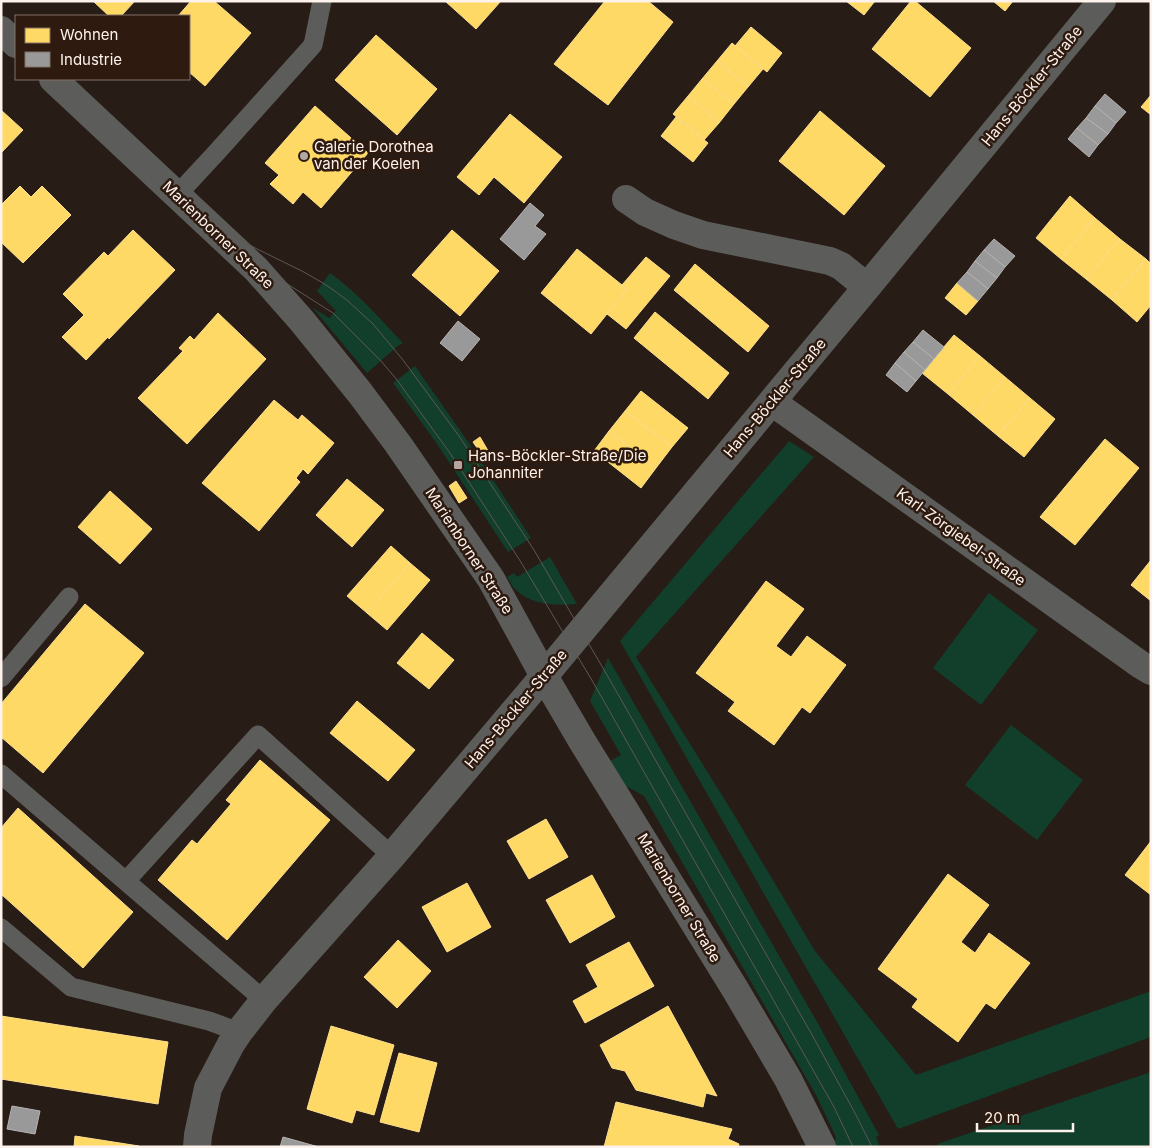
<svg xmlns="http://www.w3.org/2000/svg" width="1152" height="1148" viewBox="0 0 1152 1148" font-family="Inter,sans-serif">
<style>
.green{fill:#123f2b}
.homes{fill:#ffd966;stroke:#fee08e}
.industry{fill:#999;stroke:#b7b4b2}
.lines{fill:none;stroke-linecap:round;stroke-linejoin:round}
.service{stroke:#5c5d5a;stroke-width:19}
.minor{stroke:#5c5d5a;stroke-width:28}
.tertiary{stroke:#5c5d5a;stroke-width:28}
.tram{stroke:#5e5855;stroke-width:1}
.poi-dot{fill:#b2a7a1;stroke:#2e1a0f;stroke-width:2}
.labels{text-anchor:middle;stroke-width:5;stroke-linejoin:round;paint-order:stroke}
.street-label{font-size:15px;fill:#fdf2ec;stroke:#2e1a0f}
.poi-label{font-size:15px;fill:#fdf2ec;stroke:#2e1a0f;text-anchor:start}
</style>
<rect width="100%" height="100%" fill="#271c16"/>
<g class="green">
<path d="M330,273C358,293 380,319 403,343L399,345L367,373L312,307L329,318L336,311L317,291Z"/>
<path d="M415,366L473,449L531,538L508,552L437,444L393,383Z"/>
<path d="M789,441L814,457L636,657L733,813L815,951L916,1075L1151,991V1037L898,1129L620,641Z"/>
<path d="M550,557L577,604C557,606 531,605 516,590C512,587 510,581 507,577L514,573L517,577Z"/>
<path d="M989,593L1038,630L981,705L933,668Z"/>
<path d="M608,658L816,1020L879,1135L876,1137L880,1147H833L836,1137L816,1095L644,796L622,784L610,761L621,755L590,701Z"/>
<path d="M1011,725L1083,780L1037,840L965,785Z"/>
<path d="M1151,1072V1147H934L940,1143Z"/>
</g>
<g class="homes">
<path d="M93,1H135L121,16H109Z"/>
<path d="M191,1H214L251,33L205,86L189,72V16H178Z"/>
<path d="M445,1H501L476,29Z"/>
<path d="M605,1H648L673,22L608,105L554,64Z"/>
<path d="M846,1H875L864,15Z"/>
<path d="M911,1H915L971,48L930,97L872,49Z"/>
<path d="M993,1H1013L1005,11Z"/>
<path d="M751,27L782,53L767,72L735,46Z"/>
<path d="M376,35L437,89L397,135L335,80Z"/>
<path d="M732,43L763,69L748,87L717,61Z"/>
<path d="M717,61L748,87L734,104L702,79Z"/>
<path d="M702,79L734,104L719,123L688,96Z"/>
<path d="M1151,95V115L1141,107Z"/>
<path d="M688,96L719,123L704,140L673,114Z"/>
<path d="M315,106L368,153L321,208L303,192L293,204L270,184L279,175L265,163Z"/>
<path d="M1,110L23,130L1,153Z"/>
<path d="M820,111L885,166L844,215L779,161Z"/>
<path d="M510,114L562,157L524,203L494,177L479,195L457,177Z"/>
<path d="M676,117L708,143L693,162L661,136Z"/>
<path d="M20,186L31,197L42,186L71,215L23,263L1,242V205Z"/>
<path d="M1070,196L1095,218L1061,259L1036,238Z"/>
<path d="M1095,218L1120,239L1086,279L1061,259Z"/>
<path d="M133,230L175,270L109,339L108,337L86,360L62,337L84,315L63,294L104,252L108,256Z"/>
<path d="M452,230L499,271L460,316L412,275Z"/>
<path d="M1120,239L1146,259L1112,300L1086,279Z"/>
<path d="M577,249L627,289L591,334L541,293Z"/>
<path d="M646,257L670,276L626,329L607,314L627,289L622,285Z"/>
<path d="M1146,259L1151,264V305L1137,322L1112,300Z"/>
<path d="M695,264L769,326L748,352L674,290Z"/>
<path d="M957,283L978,301L966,315L945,298Z"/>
<path d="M655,312L729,373L708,399L634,338Z"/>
<path d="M218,313L266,359L187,444L138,398L183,351L179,348L190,336L194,340Z"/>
<path d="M954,335L980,356L948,394L922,373Z"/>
<path d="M980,356L1005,377L973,415L948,394Z"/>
<path d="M1005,377L1030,398L998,436L973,415Z"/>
<path d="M641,391L688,428L672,447L625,411Z"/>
<path d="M1030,398L1055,419L1024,457L998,436Z"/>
<path d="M274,400L298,420L302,415L334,443L308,474L303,469L296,478L300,482L259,531L202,483Z"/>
<path d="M625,411L672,447L656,468L609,431Z"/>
<path d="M609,431L656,468L641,488L594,451Z"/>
<path d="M480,437L490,454L484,458L473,442Z"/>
<path d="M1105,439L1139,468L1075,545L1040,517Z"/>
<path d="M347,479L384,510L352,547L316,515Z"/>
<path d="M456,481L467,498L459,503L449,486Z"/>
<path d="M110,491L152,529L120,564L78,527Z"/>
<path d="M391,546L410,563L367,613L347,596Z"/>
<path d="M1151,560V601L1131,585Z"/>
<path d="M410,563L430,580L387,630L367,613Z"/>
<path d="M766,581L804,609L776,646L791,657L807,636L846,665L810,713L802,707L774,745L728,711L735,702L696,673Z"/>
<path d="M85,604L144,653L43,773L1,737V704Z"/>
<path d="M422,633L454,660L429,689L397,663Z"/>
<path d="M357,701L415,750L388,781L330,733Z"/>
<path d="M260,760L330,820L227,940L158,880L192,840L197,844L231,804L226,800Z"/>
<path d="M18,808L133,912L83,968L1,894V828Z"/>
<path d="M546,819L568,857L529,879L507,841Z"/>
<path d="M1151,841V895L1125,875Z"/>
<path d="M948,874L989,905L961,942L975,953L989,933L1030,963L995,1009L986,1003L958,1042L912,1007L918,999L878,969Z"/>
<path d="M592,875L615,917L570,943L546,900Z"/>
<path d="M467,883L491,927L447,952L422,907Z"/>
<path d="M398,940L431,971L397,1008L364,977Z"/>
<path d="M629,942L654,986L585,1023L573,1001L598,987L586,965Z"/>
<path d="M668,1006L717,1096L706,1093L703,1107L636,1090L625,1071L612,1068L600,1045Z"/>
<path d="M1,1016L168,1042L158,1104L1,1079Z"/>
<path d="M331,1026L394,1045L374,1115L356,1110L352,1123L307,1109Z"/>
<path d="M399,1053L437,1063L419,1132L380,1122Z"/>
<path d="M616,1102L732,1129L728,1139L739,1144L738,1147H604Z"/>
<path d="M75,1136L139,1146V1147H74Z"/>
</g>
<g class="industry">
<path d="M1105,94L1126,112L1116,123L1095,106Z"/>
<path d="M1095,106L1116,123L1108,134L1086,118Z"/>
<path d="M1086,118L1108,134L1098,145L1077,128Z"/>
<path d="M1077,128L1098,145L1089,157L1068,139Z"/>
<path d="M530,203L544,215L535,226L546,234L524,260L500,239Z"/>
<path d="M994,239L1015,256L1005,267L984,250Z"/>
<path d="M984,250L1005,267L997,278L975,261Z"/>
<path d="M975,261L997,278L988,289L967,272Z"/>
<path d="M967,272L988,289L978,301L957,283Z"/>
<path d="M458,321L480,339L462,361L440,343Z"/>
<path d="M923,330L944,347L934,359L913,342Z"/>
<path d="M913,342L934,359L925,370L904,352Z"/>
<path d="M904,352L925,370L916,381L895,363Z"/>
<path d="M895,363L916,381L907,392L886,375Z"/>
<path d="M12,1106L40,1111L35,1134L7,1129Z"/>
<path d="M283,1137L319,1147H280Z"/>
</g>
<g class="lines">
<g class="service">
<path d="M177,195L216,153L313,45L322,1"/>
<path d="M1,678L69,597"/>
<path d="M1,774L264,1000"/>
<path d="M126,881L258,735L392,856"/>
<path d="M1,928L71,987L209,1021L239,1032"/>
</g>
<g class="minor">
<path d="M626,199L645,212L674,225L703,235L830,261L841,266L867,287"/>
<path d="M772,402L1141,665L1151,671"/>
<path d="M197,1147L198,1135L208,1088L231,1044L239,1032L264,1000L392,856L544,676"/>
</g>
<g class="tertiary">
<path d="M1,30L16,44"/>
<path d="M53,79L256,269L302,321L360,393L398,444L491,579L544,676L582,741L735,989L788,1079L822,1147"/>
<path d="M544,676L867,287L1102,1"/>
</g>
<g class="tram">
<path d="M1,35L16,49"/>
<path d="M48,79L61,92"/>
<path d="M58,79L172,187L202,211L231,234L257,249L302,271L323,283L336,292L348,301L373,324L403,360L459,436L534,550L607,675L811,1033L855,1113L872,1147"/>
<path d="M139,165L204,227L229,247L333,313L381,361L397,380L450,453L519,559L593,682L834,1107L853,1147"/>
</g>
</g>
<g class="poi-dot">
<circle cx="304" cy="156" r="5"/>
<rect x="453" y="460" width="10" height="10" rx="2.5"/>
</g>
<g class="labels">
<g class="street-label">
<text transform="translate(1032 86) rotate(-51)" y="5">Hans-Böckler-Straße</text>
<text transform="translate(218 235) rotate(44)" y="5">Marienborner Straße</text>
<text transform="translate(775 398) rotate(-50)" y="5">Hans-Böckler-Straße</text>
<text transform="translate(961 537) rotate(36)" y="5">Karl-Zörgiebel-Straße</text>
<text transform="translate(469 551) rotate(57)" y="5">Marienborner Straße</text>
<text transform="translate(516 709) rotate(-50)" y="5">Hans-Böckler-Straße</text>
<text transform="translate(679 898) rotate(59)" y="5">Marienborner Straße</text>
</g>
<g class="poi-label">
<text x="314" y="152">Galerie Dorothea<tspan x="314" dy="17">van der Koelen</tspan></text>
<text x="468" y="461">Hans-Böckler-Straße/Die<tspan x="468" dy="17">Johanniter</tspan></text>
</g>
</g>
<rect width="1152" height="1148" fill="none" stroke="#fdf2ec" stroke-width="5"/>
<rect x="15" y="15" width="175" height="65" fill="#2e1a0f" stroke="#817067"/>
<rect x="25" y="28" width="25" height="15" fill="#ffd966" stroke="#817067"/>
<text x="60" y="40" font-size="15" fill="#fdf2ec">Wohnen</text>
<rect x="25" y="52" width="25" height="15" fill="#999999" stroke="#817067"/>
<text x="60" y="65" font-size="15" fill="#fdf2ec">Industrie</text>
<path d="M977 1123v8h96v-8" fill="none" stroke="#fdf2ec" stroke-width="2.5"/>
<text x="984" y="1123" font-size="15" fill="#fdf2ec" stroke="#2e1a0f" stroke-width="4" paint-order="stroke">20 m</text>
</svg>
